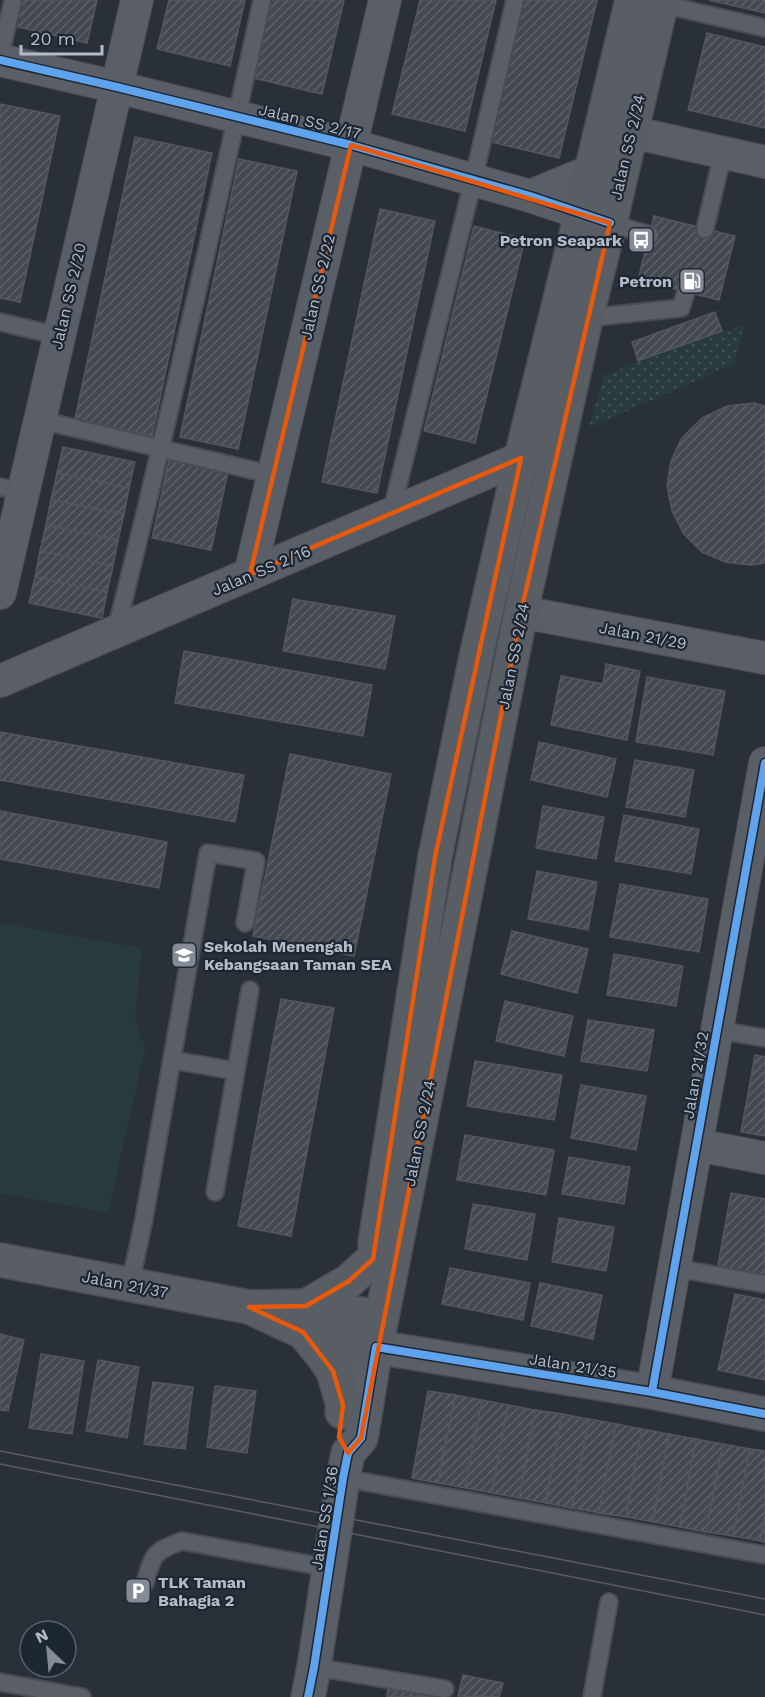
<svg xmlns="http://www.w3.org/2000/svg" width="765" height="1697" viewBox="0 0 765 1697" font-family="'Work Sans',sans-serif">
<style>
.grass{fill:url(#grass-dots)}
.green{fill:#273a3e}
.building{fill:url(#building-hatch);stroke:#52575f;stroke-width:1.5}
.lines{fill:none;stroke-linecap:round;stroke-linejoin:round}
.service-casing{stroke:#484c53;stroke-width:20}
.minor-casing{stroke:#484c53;stroke-width:34}
.tertiary-casing{stroke:#484c53;stroke-width:36}
.secondary-casing{stroke:#484c53;stroke-width:36}
.service{stroke:#5a5e66;stroke-width:16}
.minor{stroke:#5a5e66;stroke-width:32}
.tertiary{stroke:#5a5e66;stroke-width:33}
.secondary{stroke:#595d64;stroke-width:33}
.tram{stroke:#595d64;stroke-width:1.5}
.cycleway-casing{stroke:#1d2633;stroke-width:11}
.cycleway{stroke:#60a3ed;stroke-width:8}
.marked{fill:none;stroke:#e8590c;stroke-width:4.5;stroke-linejoin:round}
.labels{text-anchor:middle;stroke-width:4.5;stroke-linejoin:round;paint-order:stroke}
.street-label{font-size:16px;fill:#b4bcc9;stroke:#1d2633}
.poi-label{font-size:16px;font-weight:bold;fill:#b4bcc9;stroke:#1d2633;text-anchor:end}
</style>
<defs>
<pattern id="grass-dots" width="8" height="8" patternUnits="userSpaceOnUse" patternTransform="scale(1.5)"><rect width="8" height="8" fill="#273a3e"/><path d="M2 2h.1M6 6h.1" fill="none" stroke="#445559" stroke-width="1.8" stroke-linecap="round"/></pattern>
<pattern id="building-hatch" width="6" height="6" patternUnits="userSpaceOnUse" patternTransform="scale(1.5)"><rect width="6" height="6" fill="#444950"/><path d="M-1 1l2-2M0 6l6-6M5 7l2-2" fill="none" stroke="#5d6168"/></pattern>
</defs>
<rect width="100%" height="100%" fill="#2a3038"/>
<path class="grass" d="M745,324L734,364L589,428L604,375Z"/>
<path class="green" d="M0,923L142,948L135,1018L145,1049L108,1213L0,1193Z"/>
<g class="building">
<path d="M20,0H97L87,43L14,26Z"/>
<path d="M169,0H245L230,66L157,49Z"/>
<path d="M268,0H344L322,94L249,77Z"/>
<path d="M420,0H496L465,131L392,114Z"/>
<path d="M521,0H597L559,158L487,141Z"/>
<path d="M709,0H765V13Z"/>
<path d="M707,33L765,47V128L688,110Z"/>
<path d="M0,104L60,116L20,302L0,298Z"/>
<path d="M135,137L212,153L152,436L75,419Z"/>
<path d="M239,159L297,171L238,449L180,437Z"/>
<path d="M380,209L435,221L377,493L322,482Z"/>
<path d="M654,216L735,236L719,300L638,280Z"/>
<path d="M474,226L525,239L475,443L424,431Z"/>
<path d="M715,312L722,331L638,361L632,342Z"/>
<path d="M754,403L765,406V563L751,565L725,562L702,552L684,534L672,511L667,486L671,461L682,438L702,418L727,406Z"/>
<path d="M63,447L135,462L129,488L57,473Z"/>
<path d="M169,460L228,472L211,550L152,538Z"/>
<path d="M57,473L129,488L124,514L51,500Z"/>
<path d="M51,500L124,514L118,540L46,525Z"/>
<path d="M46,525L118,540L113,566L40,551Z"/>
<path d="M40,551L113,566L107,592L35,577Z"/>
<path d="M35,577L107,592L102,618L29,603Z"/>
<path d="M293,599L395,616L385,669L283,651Z"/>
<path d="M184,651L372,685L363,736L175,703Z"/>
<path d="M606,664L640,671L627,740L551,725L561,676L603,684Z"/>
<path d="M647,677L725,691L713,755L636,742Z"/>
<path d="M0,732L244,775L235,822L0,780Z"/>
<path d="M539,742L616,759L607,797L531,780Z"/>
<path d="M290,754L391,774L354,956L253,936Z"/>
<path d="M635,760L694,770L685,817L626,807Z"/>
<path d="M543,806L604,817L596,859L536,848Z"/>
<path d="M0,811L167,842L159,888L0,859Z"/>
<path d="M624,815L699,829L691,874L615,861Z"/>
<path d="M537,871L597,882L588,930L528,919Z"/>
<path d="M620,884L708,899L699,952L610,937Z"/>
<path d="M512,931L588,949L577,993L501,974Z"/>
<path d="M614,954L683,966L676,1006L607,995Z"/>
<path d="M281,999L334,1008L291,1236L238,1226Z"/>
<path d="M505,1001L573,1016L564,1056L496,1041Z"/>
<path d="M588,1020L654,1030L647,1071L581,1061Z"/>
<path d="M755,1055L765,1057V1136L741,1132Z"/>
<path d="M475,1061L562,1075L554,1120L467,1106Z"/>
<path d="M581,1085L646,1096L636,1150L571,1138Z"/>
<path d="M465,1135L554,1150L546,1195L457,1180Z"/>
<path d="M569,1157L630,1167L624,1204L562,1194Z"/>
<path d="M731,1193L765,1199V1279L717,1270Z"/>
<path d="M473,1204L535,1214L527,1260L465,1249Z"/>
<path d="M559,1218L614,1227L606,1271L552,1262Z"/>
<path d="M450,1268L530,1283L523,1320L442,1304Z"/>
<path d="M540,1283L602,1295L593,1339L531,1326Z"/>
<path d="M735,1294L765,1300V1380L718,1370Z"/>
<path d="M0,1334L24,1340L8,1411L0,1410Z"/>
<path d="M41,1354L84,1361L72,1434L29,1428Z"/>
<path d="M98,1360L139,1367L127,1438L86,1431Z"/>
<path d="M153,1382L193,1387L185,1449L144,1444Z"/>
<path d="M215,1386L256,1391L247,1453L207,1447Z"/>
<path d="M428,1391L455,1395L438,1483L412,1478Z"/>
<path d="M455,1395L482,1400L465,1488L438,1483Z"/>
<path d="M482,1400L508,1405L492,1493L465,1488Z"/>
<path d="M508,1405L535,1410L519,1498L492,1493Z"/>
<path d="M535,1410L562,1414L546,1503L519,1498Z"/>
<path d="M562,1414L589,1419L572,1508L546,1503Z"/>
<path d="M589,1419L616,1424L599,1513L572,1508Z"/>
<path d="M616,1424L642,1429L626,1517L599,1513Z"/>
<path d="M642,1429L669,1434L653,1522L626,1517Z"/>
<path d="M669,1434L696,1439L680,1527L653,1522Z"/>
<path d="M696,1439L723,1444L706,1532L680,1527Z"/>
<path d="M723,1444L750,1449L733,1536L706,1532Z"/>
<path d="M750,1449L765,1451V1514L760,1541L733,1536Z"/>
<path d="M765,1514V1542L760,1541Z"/>
<path d="M463,1675L503,1683L499,1697L458,1696Z"/>
<path d="M388,1689L431,1697H387Z"/>
</g>
<g class="lines">
<defs>
<g id="service">
<path d="M661,4L765,28"/>
<path d="M0,56L13,0"/>
<path d="M610,223L650,235"/>
<path d="M705,229L723,153"/>
<path d="M586,318L681,308L686,292"/>
<path d="M0,322L59,336"/>
<path d="M40,420L273,475"/>
<path d="M0,487L24,491"/>
<path d="M391,514L473,181L515,0"/>
<path d="M116,631C168,422 217,211 262,0"/>
<path d="M717,1030L765,1038"/>
<path d="M172,1060L236,1071L215,1192"/>
<path d="M236,1071L250,990"/>
<path d="M675,1268L765,1284"/>
<path d="M130,1285L144,1219L208,853L256,861L245,923"/>
<path d="M343,1478L765,1555"/>
<path d="M145,1583C153,1554 153,1552 182,1541L330,1568"/>
<path d="M314,1667L445,1689"/>
<path d="M0,1682L82,1697"/>
<path d="M592,1697L609,1602"/>
</g>
<g id="minor">
<path d="M0,60L117,87L351,145L530,196L605,221"/>
<path d="M631,132L765,162"/>
<path d="M530,196L591,171"/>
<path d="M250,574L385,0"/>
<path d="M0,593L137,0"/>
<path d="M521,612L765,658"/>
<path d="M0,681L521,458"/>
<path d="M697,1145L765,1158"/>
<path d="M652,1392L765,763"/>
</g>
<g id="tertiary">
<path d="M342,1412L353,1342"/>
<path d="M308,1697L314,1667L343,1478L348,1453L361,1438L376,1347L652,1392L765,1414"/>
</g>
<g id="secondary">
<path d="M375,1244L435,857L476,657L521,458L581,214L632,0"/>
<path d="M0,1260L249,1307L306,1306L382,1317"/>
<path d="M306,1306L349,1281L373,1259"/>
<path d="M249,1307L303,1332L376,1347L521,612L586,318L610,223L662,0"/>
<path d="M303,1332L323,1356L333,1371L343,1405"/>
</g>
</defs>
<use href="#service" class="service-casing"/>
<use href="#minor" class="minor-casing"/>
<use href="#tertiary" class="tertiary-casing"/>
<use href="#secondary" class="secondary-casing"/>
<use href="#service" class="service"/>
<use href="#minor" class="minor"/>
<use href="#tertiary" class="tertiary"/>
<use href="#secondary" class="secondary"/>
<g class="tram">
<path d="M0,1451L765,1599"/>
<path d="M0,1464L765,1615"/>
</g>
<defs>
<g id="cycleway">
<path d="M0,60L117,87L351,145L530,196L610,223"/>
<path d="M652,1392L765,763"/>
<path d="M308,1697L314,1667L343,1478L348,1453L361,1438L376,1347L652,1392L765,1414"/>
</g>
</defs>
<use href="#cycleway" class="cycleway-casing"/>
<use href="#cycleway" class="cycleway"/>
</g>
<path class="marked" d="M351,145L610,223L521,612L361,1438L348,1453L339,1437L343,1405L333,1371L303,1332L249,1307L306,1306L349,1281L373,1259L435,857L521,458L250,574Z"/>
<defs>
<symbol id="bus-square" viewBox="-11 -11 22 22"><rect x="-9" y="-9" width="18" height="18" rx="4" fill="#848b96" stroke="#1d2633"/><path d="M-5-6H5V4H4V6H2V4H-2V6H-4V4H-5ZM-3.5-4V0h7V-4ZM-3.5 1.2v1.5H-2V1.2ZM2 1.2v1.5H3.5V1.2Z" fill="#fff"/></symbol>
<symbol id="fuel-square" viewBox="-11 -11 22 22"><rect x="-9" y="-9" width="18" height="18" rx="4" fill="#848b96" stroke="#1d2633"/><path d="M-5.5-6h7V0h2V4h1.3V-2.5L3-4.5l.8-.8L6-3V5H2.5V1h-1V6h-7ZM-4.2-4.7v3.2H.2V-4.7Z" fill="#fff"/></symbol>
<symbol id="school-square" viewBox="-11 -11 22 22"><rect x="-9" y="-9" width="18" height="18" rx="4" fill="#848b96" stroke="#1d2633"/><path d="M0-5L7-2L0 1L-7-2ZM-4 1L0 2.5L4 1V4Q0 6-4 4Z" fill="#fff"/></symbol>
<symbol id="parking-square" viewBox="-11 -11 22 22"><rect x="-9" y="-9" width="18" height="18" rx="4" fill="#848b96" stroke="#1d2633"/><path d="M-3.5-5.5H1a3.5 3.5 0 0 1 0 7H-1V5.5H-3.5ZM-1-3.4V-.6H.8a1.4 1.4 0 0 0 0-2.8Z" fill="#fff"/></symbol>
</defs>
<g fill-rule="evenodd">
<use href="#bus-square" x="626" y="225" width="30" height="30"/>
<use href="#fuel-square" x="677" y="266" width="30" height="30"/>
<use href="#school-square" x="169" y="940" width="30" height="30"/>
<use href="#parking-square" x="123" y="1576" width="30" height="30"/>
</g>
<g class="labels">
<g class="street-label">
<text transform="translate(310 121) rotate(14)" y="6">Jalan SS 2/17</text>
<text transform="translate(627 147) rotate(-77)" y="6">Jalan SS 2/24</text>
<text transform="translate(317 287) rotate(-77)" y="6">Jalan SS 2/22</text>
<text transform="translate(68 296) rotate(-77)" y="6">Jalan SS 2/20</text>
<text transform="translate(261 570) rotate(-23)" y="6">Jalan SS 2/16</text>
<text transform="translate(643 635) rotate(11)" y="6">Jalan 21/29</text>
<text transform="translate(513 656) rotate(-79)" y="6">Jalan SS 2/24</text>
<text transform="translate(695 1075) rotate(-80)" y="6">Jalan 21/32</text>
<text transform="translate(419 1133) rotate(-79)" y="6">Jalan SS 2/24</text>
<text transform="translate(125 1284) rotate(11)" y="6">Jalan 21/37</text>
<text transform="translate(573 1365) rotate(9)" y="6">Jalan 21/35</text>
<text transform="translate(324 1518) rotate(-81)" y="6">Jalan SS 1/36</text>
</g>
<g class="poi-label">
<text x="622" y="246">Petron Seapark</text>
<text x="672" y="287">Petron</text>
<text x="204" y="952" text-anchor="start">Sekolah Menengah<tspan x="204" dy="18">Kebangsaan Taman SEA</tspan></text>
<text x="158" y="1588" text-anchor="start">TLK Taman<tspan x="158" dy="18">Bahagia 2</tspan></text>
</g>
</g>
<g transform="translate(48 1649) rotate(334)"><circle r="28" fill="#1d2633" stroke="#59626f" stroke-width="1.5"/>
<path d="M0-4.5L10 22L0 15L-10 22Z" fill="#848b96"/>
<text y="-9" font-size="16" font-weight="bold" text-anchor="middle" fill="#b4bcc9">N</text>
</g>
<path d="M21 45v9h81v-9" fill="none" stroke="#b4bcc9" stroke-width="3"/>
<text x="30" y="45" font-size="18" fill="#b4bcc9" stroke="#1d2633" stroke-width="4.5" paint-order="stroke">20 m</text>
</svg>
